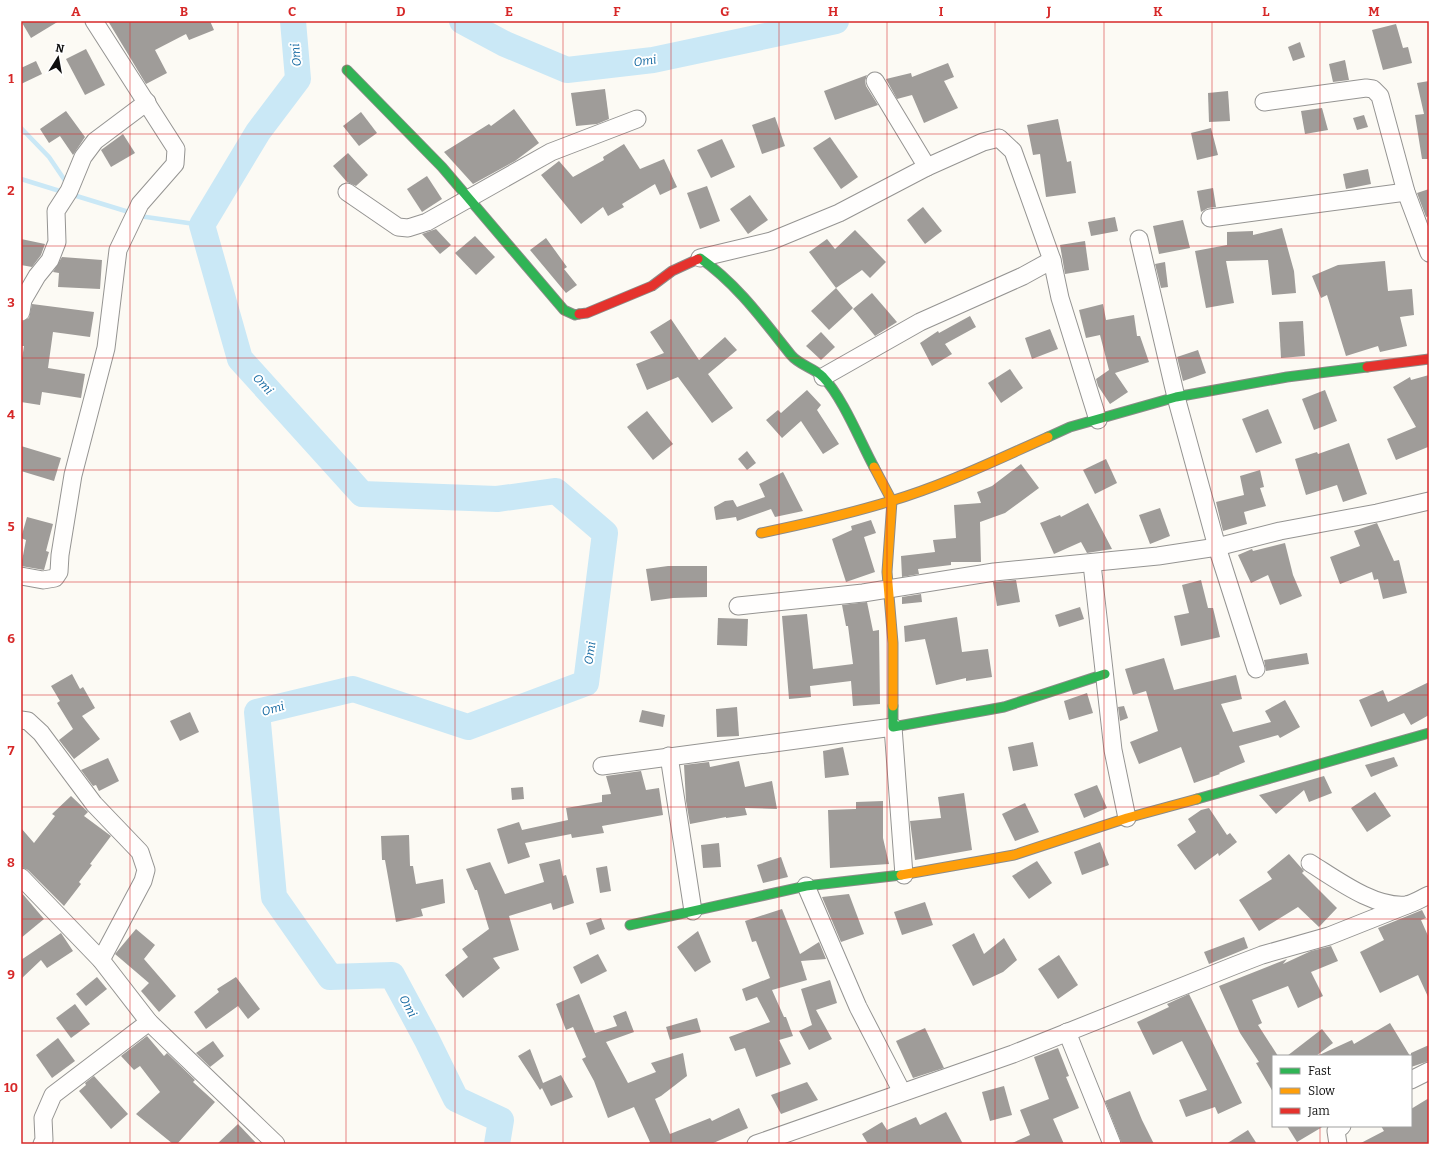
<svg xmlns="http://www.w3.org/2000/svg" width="1450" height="1165" viewBox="0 0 1450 1165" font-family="Bitter,serif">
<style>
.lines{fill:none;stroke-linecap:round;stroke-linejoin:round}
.stream{stroke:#cae8f6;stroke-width:4.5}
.river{stroke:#cae8f6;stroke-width:26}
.building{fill:#9f9c99}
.street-casing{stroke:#959492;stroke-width:19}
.fast-casing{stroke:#8c8b88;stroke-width:11}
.slow-casing{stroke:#8c8b88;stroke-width:11}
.jam-casing{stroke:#8c8b88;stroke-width:11}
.street{stroke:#fffefd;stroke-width:17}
.fast{stroke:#30b455;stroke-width:9}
.slow{stroke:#ff9f0a;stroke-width:9}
.jam{stroke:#e5322d;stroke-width:9}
.grid{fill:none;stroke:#d62828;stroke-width:1;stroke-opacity:0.55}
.labels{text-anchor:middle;stroke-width:4;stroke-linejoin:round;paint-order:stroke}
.water-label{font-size:12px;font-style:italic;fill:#166aa2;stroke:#fff}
.neatline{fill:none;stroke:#d62828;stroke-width:1.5}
.grid-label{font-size:13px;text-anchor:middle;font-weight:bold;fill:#d62828}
</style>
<rect width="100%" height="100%" fill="#fcfaf4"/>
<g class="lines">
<g class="stream">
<path d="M21,128L49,157L68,185"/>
<path d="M21,179L63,192"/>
<path d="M70,194L132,213"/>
<path d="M139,216L202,225"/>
</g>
<g class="river">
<path d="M293,21L298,79L258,132L202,225L240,359L362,494L497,499L556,491L605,533L586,683L468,727L353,689L257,712L274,897L330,977L392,975L427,1040L456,1099L501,1120L497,1144"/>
<path d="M462,21L505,44L567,70L653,60L836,21"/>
</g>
</g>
<g class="building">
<path d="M21,21H59L31,38Z"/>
<path d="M108,21H210L214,30L189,40L186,34L155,50L167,73L146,84Z"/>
<path d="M1396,24L1403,48L1408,47L1412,63L1383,70L1372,30Z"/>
<path d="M1300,42L1305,57L1293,61L1288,47Z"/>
<path d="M86,49L105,85L85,95L66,59Z"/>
<path d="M1345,60L1349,80L1333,82L1329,64Z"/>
<path d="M36,61L42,74L21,84V68Z"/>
<path d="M948,63L954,77L944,81L958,108L924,123L912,95L897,99L886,79L911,73L912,77Z"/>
<path d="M867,75L865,81L866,86L878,105L835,120L824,91Z"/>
<path d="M1429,81V159H1422L1415,115L1424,114L1417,83Z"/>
<path d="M605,89L609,119L597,124L576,126L571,93Z"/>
<path d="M1228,91L1230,121L1209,122L1208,93Z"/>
<path d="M1322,108L1328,130L1305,134L1301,111Z"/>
<path d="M514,109L539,143L515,161L473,184L444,152L489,124L491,126Z"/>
<path d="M66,111L85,137L73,155L60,136L49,143L40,129Z"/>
<path d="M361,112L377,133L359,146L343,126Z"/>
<path d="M1364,115L1368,127L1357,130L1353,118Z"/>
<path d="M775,117L785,146L762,154L752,125Z"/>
<path d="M1058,119L1067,162L1071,161L1076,193L1046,197L1040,154L1033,155L1027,125Z"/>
<path d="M1211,128L1218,155L1197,160L1191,133Z"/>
<path d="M123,134L135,153L111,167L101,150Z"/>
<path d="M830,137L858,177L841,189L813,148Z"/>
<path d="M722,139L735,167L711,178L697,150Z"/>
<path d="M624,144L640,169L664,159L677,187L660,195L655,184L622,204L624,207L608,216L603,207L581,224L541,175L559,161L573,177L604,160L603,157Z"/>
<path d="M348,153L368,175L356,186L347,182L333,166Z"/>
<path d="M1368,169L1371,184L1346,189L1343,174Z"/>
<path d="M427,176L442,199L422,212L407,189Z"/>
<path d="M707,186L720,221L700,229L687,193Z"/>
<path d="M1213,188L1216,207L1208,208L1201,212L1197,191Z"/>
<path d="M1429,189V216L1426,217L1417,193Z"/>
<path d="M750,195L768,220L748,234L730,209Z"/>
<path d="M923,207L942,231L925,244L907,220Z"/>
<path d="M1115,217L1118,231L1091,236L1088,222Z"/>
<path d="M1183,220L1190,248L1159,254L1153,226Z"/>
<path d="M1282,228L1294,271L1296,293L1272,295L1268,260L1226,261L1234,303L1206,308L1195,251L1227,245V232L1253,231V235Z"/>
<path d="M436,229L451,245L440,254L422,234Z"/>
<path d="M855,230L886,262L870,278L862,270L836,288L809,252L827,239L835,249Z"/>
<path d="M475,236L495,257L476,275L455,253Z"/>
<path d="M546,238L567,267L564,269L577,285L566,293L530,250Z"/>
<path d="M21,239L45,244L41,255L32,267L21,265Z"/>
<path d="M1085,241L1089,270L1065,274L1060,245Z"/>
<path d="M62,257L102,260L100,289L58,287L59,273L53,272Z"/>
<path d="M1385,261L1388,291L1412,289L1414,315L1400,317L1407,346L1380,352L1378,346L1346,356L1327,295L1321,298L1312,276L1338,265Z"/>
<path d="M1165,262L1168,287L1161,288L1155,264Z"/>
<path d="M836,288L853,308L829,330L811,311Z"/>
<path d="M872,293L897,322L875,336L853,309Z"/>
<path d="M32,304L94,312L90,337L53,332L48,368L85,374L81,398L42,392L40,405L21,402V365L24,346H21V322L29,318Z"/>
<path d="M1103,304L1106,320L1134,315L1137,336H1140L1149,362L1115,373L1128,392L1110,404L1098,386L1096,379L1109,370L1100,335L1086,338L1079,310Z"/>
<path d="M970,316L976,327L945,344L952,354L932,366L920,343L938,331L939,333Z"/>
<path d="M671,319L699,360L725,337L737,350L708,374L733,408L712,423L678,377L647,390L636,364L664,353L650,332Z"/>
<path d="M1303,321L1305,356L1281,358L1279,322Z"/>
<path d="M1050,329L1058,349L1032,359L1025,338Z"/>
<path d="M821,332L835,347L821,360L806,346Z"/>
<path d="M1198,350L1206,373L1183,381L1177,357Z"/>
<path d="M1010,369L1023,388L1001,403L988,383Z"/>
<path d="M1429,375V450L1428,447L1396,460L1387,439L1416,427L1393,387L1410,377L1411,380Z"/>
<path d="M807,390L821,405L817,410L839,444L823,454L801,421L782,438L766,420L778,410L781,413Z"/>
<path d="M1325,390L1337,421L1314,430L1302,399Z"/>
<path d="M1268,409L1282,443L1256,453L1242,419Z"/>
<path d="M647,411L673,444L653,460L627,427Z"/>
<path d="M1349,443L1367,494L1343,502L1337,485L1306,495L1295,459L1317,452L1318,454Z"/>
<path d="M21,446L61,458L54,481L21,471Z"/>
<path d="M747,451L756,463L747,470L738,459Z"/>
<path d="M1106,459L1117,483L1095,494L1083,470Z"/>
<path d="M1021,464L1039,488L1005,513L980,522L981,562H951V565L918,569L919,574L902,577L901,556L935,552L933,540L956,538L954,505L981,503L977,492L992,486Z"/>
<path d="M1260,470L1264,487L1260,488L1266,506L1244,512L1247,524L1223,531L1216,502L1244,495L1240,476Z"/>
<path d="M783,472L803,511L775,517L771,509L737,521L736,517L716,520L714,507L725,501L733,500L737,507L765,497L759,484Z"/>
<path d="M1088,503L1112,549L1087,553L1081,542L1054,554L1040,523L1060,515L1061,517Z"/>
<path d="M1160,508L1170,536L1150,544L1139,515Z"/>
<path d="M27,517L53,524L46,551L49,552L44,570L21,566L26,540L21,538Z"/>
<path d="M871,520L876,533L864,537L875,572L846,582L832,539L852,530L851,526Z"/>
<path d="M1377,523L1394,561L1399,560L1407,593L1383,599L1378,579L1374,580L1372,572L1340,584L1330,557L1360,546L1354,531Z"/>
<path d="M1285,543L1293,575L1302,596L1280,605L1268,575L1251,583L1238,555L1252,549L1253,551Z"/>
<path d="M668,566H707V597L673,598L651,601L646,569Z"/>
<path d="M1016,580L1020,602L997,606L993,582Z"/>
<path d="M1201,580L1208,608H1213L1220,637L1181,646L1174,616L1189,613L1182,585Z"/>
<path d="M921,594L922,602L902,604V597Z"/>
<path d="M867,602L873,631L879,630L880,704L853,706L851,681L810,686L811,697L789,699L782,616L807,614L813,669L853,664L848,626H846L842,605Z"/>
<path d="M1080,607L1084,619L1059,627L1055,615Z"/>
<path d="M957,617L962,652L988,649L992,677L966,681V678L936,685L925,639L905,642L904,626Z"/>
<path d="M718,618L748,619L747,646L717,645Z"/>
<path d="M1307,653L1309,664L1266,671L1264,660Z"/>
<path d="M1164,658L1174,690L1236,675L1242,699L1221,704L1233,732L1271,722L1265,711L1285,700L1300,727L1280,738L1278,735L1239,746L1245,762L1219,773L1220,774L1194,783L1181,747L1139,764L1130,742L1158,731L1146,691L1133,695L1125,669Z"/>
<path d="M72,674L80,689L83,687L95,708L82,716L100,739L74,759L59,740L73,729L57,703L60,701L51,686Z"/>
<path d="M1429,682V715L1411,725L1404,713L1371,727L1359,700L1383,690L1388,702Z"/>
<path d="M1087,693L1093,713L1069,720L1064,701Z"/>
<path d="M1124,706L1128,718L1120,721L1118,707Z"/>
<path d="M737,707L739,736L717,737L716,709Z"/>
<path d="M642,710L665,715L663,727L639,722Z"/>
<path d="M190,712L199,732L180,741L170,721Z"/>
<path d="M1033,742L1038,766L1013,771L1008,747Z"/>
<path d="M843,747L849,775L825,778L823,751Z"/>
<path d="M1394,757L1398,766L1371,777L1365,765Z"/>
<path d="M108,758L119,781L99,791L96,785L93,786L81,770Z"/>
<path d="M739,761L745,787L772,781L777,809L745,808L747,815L726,818V817L690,824L686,801L684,765L709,762L710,767Z"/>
<path d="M641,771L646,790L659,788L663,815L602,826L604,833L572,838L571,834L525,843L530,857L508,864L497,829L519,822L522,830L568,820L566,808L602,802V795L611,794L606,776Z"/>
<path d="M1324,776L1332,793L1309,802L1304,790L1276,814L1259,795Z"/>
<path d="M1097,785L1107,808L1084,818L1074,794Z"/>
<path d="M523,787L524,799L512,800L511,788Z"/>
<path d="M1375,792L1391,816L1367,832L1351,808Z"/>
<path d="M964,793L972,850L915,860L910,821L941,818L938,797Z"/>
<path d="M71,796L88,812L84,816L111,836L90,864L92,865L79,882L81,884L64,906L28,870L21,867V828L34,843L55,816L52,814Z"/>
<path d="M883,801V838L889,864L830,868L828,810L856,809V802Z"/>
<path d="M1025,803L1039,832L1015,841L1002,814Z"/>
<path d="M1209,808L1227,835L1230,833L1237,842L1219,856L1218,853L1195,870L1177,845L1196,832L1188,819L1201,810Z"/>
<path d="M409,835L410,866H413L416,884L443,879L445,903L421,909L423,916L396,922L385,860H382L381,836Z"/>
<path d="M1100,842L1109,865L1082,875L1074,852Z"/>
<path d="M719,843L721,867L703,868L701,845Z"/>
<path d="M1289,854L1304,871L1302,873L1337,908L1319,927L1298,907L1259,931L1239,900L1272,879L1267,872Z"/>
<path d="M781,857L788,877L763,883L757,865Z"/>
<path d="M560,859L563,876L566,875L574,903L553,910L551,903L509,916L519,950L493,958L500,968L463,998L445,975L468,957L462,949L489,929L477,890H475L466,869L490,862L505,894L544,882L539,864Z"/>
<path d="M1037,861L1052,883L1029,899L1012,876Z"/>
<path d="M607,866L611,891L600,893L596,868Z"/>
<path d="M21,892L44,919L21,938Z"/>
<path d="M849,894L864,934L841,942L822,897Z"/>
<path d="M925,902L933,925L902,935L894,912Z"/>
<path d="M782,909L800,954L819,942L826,959L801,961L807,980L772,990L784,1017H786L793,1036L779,1040L791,1064L756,1077L745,1048L735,1051L729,1037L770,1022L757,997L746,1001L742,989L770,978L756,941L752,942L745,921Z"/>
<path d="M1422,910L1426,918L1421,920L1429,938V999L1418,975L1380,993L1360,952L1384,940L1378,928Z"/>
<path d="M601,918L605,929L590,935L586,923Z"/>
<path d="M136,929L155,945L144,959L176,996L159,1012L141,991L149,983L115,954Z"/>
<path d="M698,931L711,962L695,972L677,947Z"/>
<path d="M61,933L73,951L47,968L41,960L21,979V960Z"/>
<path d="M974,933L984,954L1004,938L1017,960L1003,972L973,986L952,945Z"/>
<path d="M1244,937L1248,948L1209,964L1204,952Z"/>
<path d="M1331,946L1338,961L1311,972L1323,996L1298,1008L1288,986L1252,1000L1262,1023L1258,1025L1278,1056H1273V1092L1256,1063L1259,1062L1240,1033L1219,986L1287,959L1283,964L1311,951Z"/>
<path d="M598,954L607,971L581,984L573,967Z"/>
<path d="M1059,955L1078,985L1058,999L1038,969Z"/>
<path d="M97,977L107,989L86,1006L76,994Z"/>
<path d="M236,977L260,1009L248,1019L238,1006L206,1029L194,1012L219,992L217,989Z"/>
<path d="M830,980L837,1003L816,1010L832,1039L809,1050L799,1031L812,1025L801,989Z"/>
<path d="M579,994L595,1033L617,1026L613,1016L626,1011L634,1032L606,1042L628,1083L656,1072L651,1063L683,1053L687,1076L661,1096L655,1099L670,1134L710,1118L712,1121L739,1108L748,1128L711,1144H647L650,1142L634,1107L608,1118L594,1081L582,1059L586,1057L573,1027L566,1030L556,1004Z"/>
<path d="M1189,994L1242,1103L1218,1114L1215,1107L1186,1117L1179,1100L1207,1090L1182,1041L1153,1055L1137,1022L1169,1007L1167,1004Z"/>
<path d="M75,1004L90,1024L71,1038L56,1018Z"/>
<path d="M697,1018L701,1032L670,1040L666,1027Z"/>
<path d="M1390,1023L1410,1056H1317L1352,1040L1354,1044Z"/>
<path d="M925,1028L944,1068L913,1078L896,1041Z"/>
<path d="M1322,1029L1333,1043L1316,1056H1287Z"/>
<path d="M147,1036L164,1056L167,1053L195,1080L193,1082L215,1102L177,1144H173L136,1114L160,1092L140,1066L134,1070L121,1056Z"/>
<path d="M58,1038L75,1061L52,1078L36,1055Z"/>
<path d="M213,1041L224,1056L210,1067L196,1053Z"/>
<path d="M1429,1045V1061L1411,1067V1053Z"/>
<path d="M1058,1048L1069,1076L1066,1077L1079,1108L1053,1119L1064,1144H1010L1030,1135L1020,1110L1049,1099L1034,1057Z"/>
<path d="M530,1049L543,1083L561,1075L573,1097L551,1106L542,1088L540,1090L518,1056Z"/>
<path d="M94,1076L128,1114L111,1129L79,1091L86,1085L85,1083Z"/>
<path d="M807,1082L818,1100L781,1114L771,1095Z"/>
<path d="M1004,1086L1012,1115L990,1121L982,1092Z"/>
<path d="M1130,1091L1142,1120L1154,1144H1122L1105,1101Z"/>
<path d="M1429,1098V1144H1359L1384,1131L1381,1126H1411V1109Z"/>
<path d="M946,1112L963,1144H868L862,1134L882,1122L887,1130L916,1117L920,1125Z"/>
<path d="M238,1124L257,1144H217Z"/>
<path d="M1287,1126H1324L1297,1142Z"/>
<path d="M1248,1130L1257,1144H1226Z"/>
</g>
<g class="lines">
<defs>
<g id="street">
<path d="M875,81L927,167"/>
<path d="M1264,102L1366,88L1373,89L1380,96L1406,192L1429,253"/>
<path d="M347,192L398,227L408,228L427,222L551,152L637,119"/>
<path d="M1210,218L1406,192"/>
<path d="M1139,239L1176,397L1217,547L1256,669"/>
<path d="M700,258L771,241L839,213L927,167L983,142L999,138L1013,151L1052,260L1060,298L1098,420"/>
<path d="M21,312L23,300L37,276L50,260L57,242L56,211L69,191L83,157L95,141L147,102"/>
<path d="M823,377L920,322L1023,276L1052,260"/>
<path d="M1092,564L1113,750L1127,818"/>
<path d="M21,576L43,580L55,578L59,572L60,555L73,475L106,348L118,250L140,204L175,164L176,149L94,21"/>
<path d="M738,606L863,593L994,572L1158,556L1217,547L1280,531L1377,513L1429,501"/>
<path d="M21,720L28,721L41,733L94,804L140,852L146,870L143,881L101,960"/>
<path d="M669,756L693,911"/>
<path d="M602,766L893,727L904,875"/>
<path d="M1310,863C1336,879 1374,908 1406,905C1413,904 1422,898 1429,895"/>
<path d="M21,877L101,960L149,1022L276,1144"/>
<path d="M806,886L858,1007L902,1092"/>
<path d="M1067,1032L1112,1144"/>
<path d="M1411,1080L1429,1071"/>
<path d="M42,1144L44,1140L43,1118L53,1095L149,1022"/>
<path d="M756,1144L1013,1054L1236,965L1262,955L1329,936L1407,905"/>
<path d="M1338,1144L1336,1131L1342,1126"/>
</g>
<g id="fast">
<path d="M347,70L442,167L564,310L575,315L579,314"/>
<path d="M698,259L700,258C737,284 763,320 791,355C799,365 814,368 823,377C843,398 860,441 874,467"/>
<path d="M1048,437L1070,427L1176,397L1287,377L1367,367"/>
<path d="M893,706V727L1004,707L1105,674"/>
<path d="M1197,799L1429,733"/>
<path d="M630,925L806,886L901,875"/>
</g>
<g id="slow">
<path d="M874,467L892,501L887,572L893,643V706"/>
<path d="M761,533C805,524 848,514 891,501C945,485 996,460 1048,437"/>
<path d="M901,875L1014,855L1127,818L1197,799"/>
</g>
<g id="jam">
<path d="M579,314L587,313L652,286L672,271L698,259"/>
<path d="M1367,367L1429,359"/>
</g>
</defs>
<use href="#street" class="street-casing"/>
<use href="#fast" class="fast-casing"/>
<use href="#slow" class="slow-casing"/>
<use href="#jam" class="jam-casing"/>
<use href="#street" class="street"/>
<use href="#fast" class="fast"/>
<use href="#slow" class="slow"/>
<use href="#jam" class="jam"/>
</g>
<path class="grid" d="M130,21V1144M238,21V1144M346,21V1144M455,21V1144M563,21V1144M671,21V1144M779,21V1144M887,21V1144M995,21V1144M1104,21V1144M1212,21V1144M1320,21V1056M21,134H1429M21,246H1429M21,358H1429M21,470H1429M21,582H1429M21,695H1429M21,807H1429M21,919H1429M21,1031H1429M1320,1126V1144"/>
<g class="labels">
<g class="water-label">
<text transform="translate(296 55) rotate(-95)" y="4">Omi</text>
<text transform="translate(645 61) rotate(-8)" y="4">Omi</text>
<text transform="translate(263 384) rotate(48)" y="4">Omi</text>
<text transform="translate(590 653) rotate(-82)" y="4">Omi</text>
<text transform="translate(273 709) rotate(-16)" y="4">Omi</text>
<text transform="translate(408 1006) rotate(62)" y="4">Omi</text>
</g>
</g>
<rect width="1450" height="1165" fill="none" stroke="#ffffff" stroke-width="44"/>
<rect x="1272" y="1055" width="140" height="72" fill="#ffffff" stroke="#9f9f9f"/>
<rect x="1280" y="1068" width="20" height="6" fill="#30b455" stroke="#9f9f9f"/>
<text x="1308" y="1075" font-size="12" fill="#0e0e0e">Fast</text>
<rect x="1280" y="1088" width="20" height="6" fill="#ff9f0a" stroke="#9f9f9f"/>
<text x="1308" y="1095" font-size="12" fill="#0e0e0e">Slow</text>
<rect x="1280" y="1108" width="20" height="6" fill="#e5322d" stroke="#9f9f9f"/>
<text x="1308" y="1115" font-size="12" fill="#0e0e0e">Jam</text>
<g transform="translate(58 58) rotate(11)" stroke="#ffffff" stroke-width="3" paint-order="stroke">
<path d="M0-3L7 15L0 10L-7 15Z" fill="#0e0e0e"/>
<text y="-6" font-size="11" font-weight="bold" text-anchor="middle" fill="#0e0e0e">N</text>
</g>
<rect x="22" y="22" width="1406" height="1121" class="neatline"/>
<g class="grid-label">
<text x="76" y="16">A</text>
<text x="184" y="16">B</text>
<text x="292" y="16">C</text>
<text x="401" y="16">D</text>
<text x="509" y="16">E</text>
<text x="617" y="16">F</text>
<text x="725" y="16">G</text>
<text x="833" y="16">H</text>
<text x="941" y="16">I</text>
<text x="1049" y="16">J</text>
<text x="1158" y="16">K</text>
<text x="1266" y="16">L</text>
<text x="1374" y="16">M</text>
<text x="11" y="83">1</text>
<text x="11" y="195">2</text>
<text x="11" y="307">3</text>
<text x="11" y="419">4</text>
<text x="11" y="531">5</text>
<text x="11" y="643">6</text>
<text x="11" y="755">7</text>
<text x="11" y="867">8</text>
<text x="11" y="979">9</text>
<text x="11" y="1092">10</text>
</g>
</svg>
